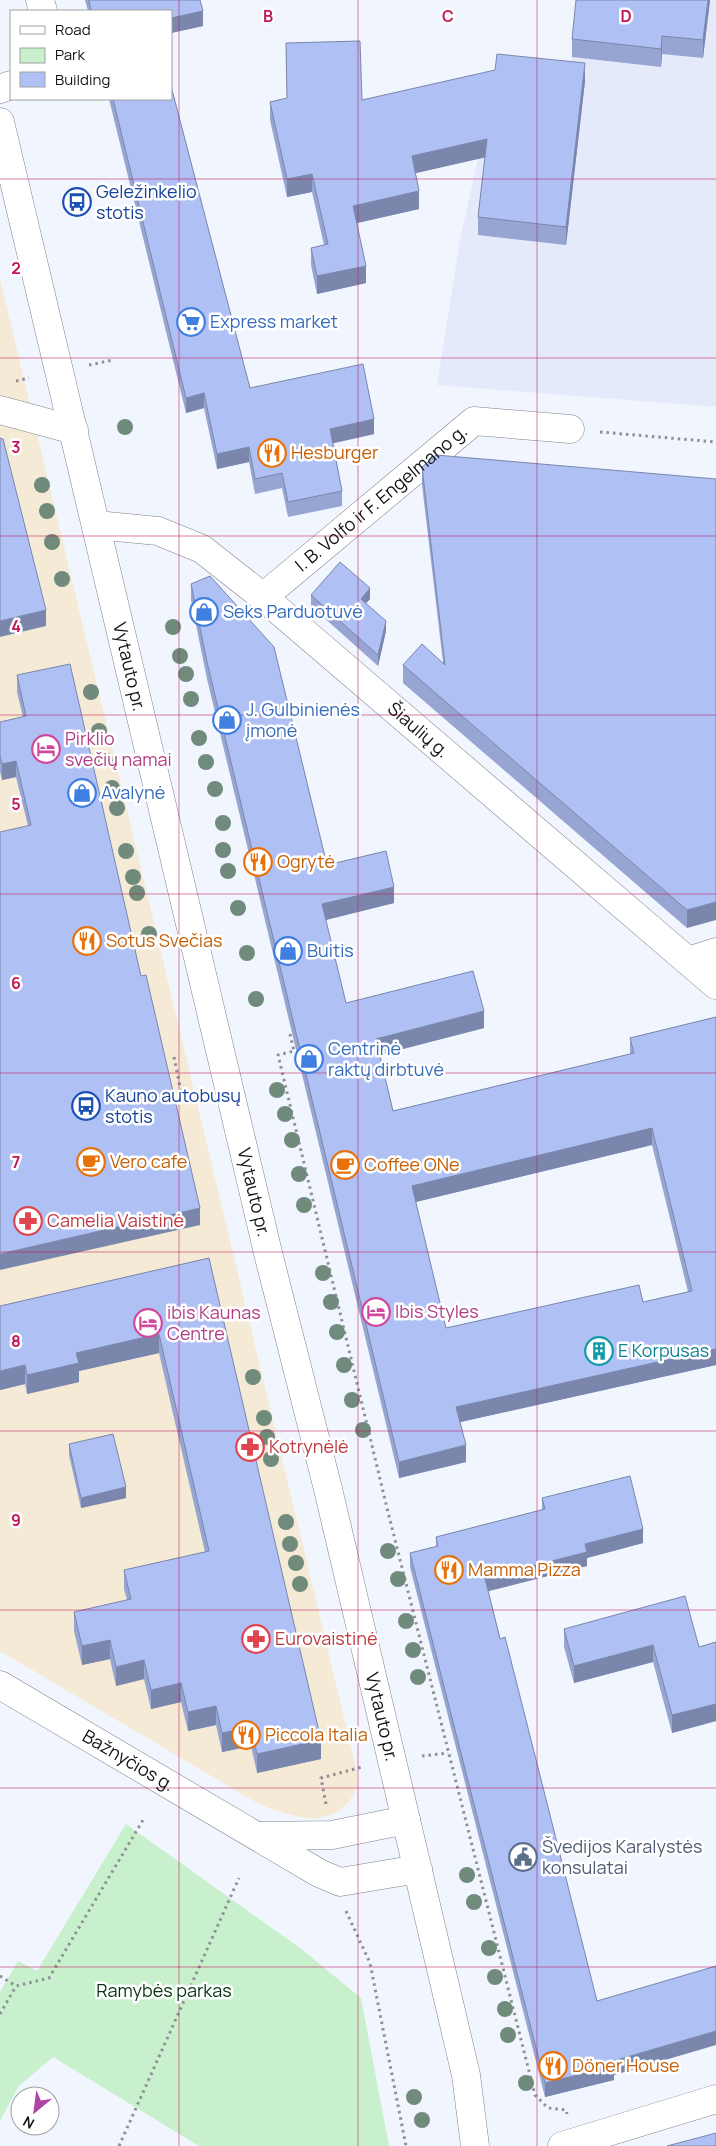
<svg xmlns="http://www.w3.org/2000/svg" width="716" height="2146" viewBox="0 0 716 2146" font-family="Manrope,sans-serif">
<style>
.commercial{fill:#f5ead5}
.built{fill:#e4eafa}
.green{fill:#c9f0cc}
.lines{fill:none;stroke-linecap:round;stroke-linejoin:round}
.minor-casing{stroke:#7f828b;stroke-width:29}
.major-casing{stroke:#7f828b;stroke-width:29}
.path{stroke:#8e9097;stroke-width:3;stroke-dasharray:2.5 4;stroke-linecap:butt}
.minor{stroke:#fff;stroke-width:28}
.major{stroke:#fff;stroke-width:28}
.tree{fill:#708a7c}
.wall{fill:#96a5d2;fill-rule:evenodd}
.shaded-wall{fill:#7a86ab}
.building{fill:#afc0f4;stroke:#7a86ab;fill-rule:evenodd}
.grid{fill:none;stroke:#c2185b;stroke-width:1;stroke-opacity:0.55}
.labels{text-anchor:middle;stroke-width:5;stroke-linejoin:round;paint-order:stroke}
.transit-label{font-size:18px;fill:#164399;stroke:#fff;text-anchor:start}
.shop-label{font-size:18px;fill:#366cbe;stroke:#fff;text-anchor:start}
.food-label{font-size:18px;fill:#c56008;stroke:#fff;text-anchor:start}
.street-label{font-size:18px;fill:#121316;stroke:#fff}
.hotel-label{font-size:18px;fill:#b23c85;stroke:#fff;text-anchor:start}
.health-label{font-size:18px;fill:#be3a42;stroke:#fff;text-anchor:start}
.culture-label{font-size:18px;fill:#0d838f;stroke:#fff;text-anchor:start}
.service-label{font-size:18px;fill:#4e5e75;stroke:#fff;text-anchor:start}
.park-label{font-size:18px;fill:#073312;stroke:#fff}
.grid-label{font-size:16px;text-anchor:middle;font-weight:bold;fill:#c2185b;stroke:#fff;stroke-width:5;stroke-linejoin:round;paint-order:stroke}
</style>
<rect width="100%" height="100%" fill="#f1f5fe"/>
<path class="commercial" d="M0,279L357,1772V1787L349,1802L336,1813L315,1819L299,1817L271,1809L252,1800L0,1651Z"/>
<path class="built" d="M578,0H716V407L437,385L460,240L497,72L569,79Z"/>
<path class="green" d="M126,1824L300,1948L361,1998L389,2146H199L53,2057L19,2086L0,2121V1992L18,1961L37,1971Z"/>
<g class="lines">
<defs>
<g id="minor">
<path d="M40,0L43,11"/>
<path d="M0,89L11,85"/>
<path d="M0,410L74,430"/>
<path id="s1" d="M96,525L158,531L202,549L263,597L716,985"/>
<path id="s2" d="M263,597L474,421L570,429"/>
<path d="M688,961L716,952"/>
<path id="s3" d="M0,1685L319,1873L340,1882L418,1869"/>
<path d="M257,1836L332,1835L406,1820"/>
<path d="M562,2146L716,2099"/>
</g>
<g id="major">
<path id="s4" d="M0,122L269,1257L328,1489L466,2075L475,2146"/>
</g>
</defs>
<use href="#minor" class="minor-casing"/>
<use href="#major" class="major-casing"/>
<g class="path">
<path d="M89,365L113,360"/>
<path d="M16,381L29,378"/>
<path d="M600,432L716,442"/>
<path d="M290,1034L294,1051L278,1055L387,1508L535,2095L548,2108L566,2110L567,2114"/>
<path d="M174,1057L182,1097L186,1096"/>
<path d="M422,1756L448,1753"/>
<path d="M326,1804L321,1778L362,1767"/>
<path d="M346,1911L370,1963L406,2146"/>
<path d="M0,1976L16,1986L49,1978L143,1820"/>
<path d="M0,2014L16,1986"/>
<path d="M119,2146L239,1878"/>
</g>
<use href="#minor" class="minor"/>
<use href="#major" class="major"/>
</g>
<g class="tree">
<circle cx="125" cy="427" r="8"/>
<circle cx="42" cy="485" r="8"/>
<circle cx="47" cy="511" r="8"/>
<circle cx="52" cy="542" r="8"/>
<circle cx="62" cy="579" r="8"/>
<circle cx="173" cy="627" r="8"/>
<circle cx="180" cy="656" r="8"/>
<circle cx="186" cy="674" r="8"/>
<circle cx="91" cy="692" r="8"/>
<circle cx="191" cy="699" r="8"/>
<circle cx="99" cy="731" r="8"/>
<circle cx="199" cy="738" r="8"/>
<circle cx="105" cy="760" r="8"/>
<circle cx="206" cy="762" r="8"/>
<circle cx="112" cy="788" r="8"/>
<circle cx="215" cy="789" r="8"/>
<circle cx="117" cy="808" r="8"/>
<circle cx="223" cy="823" r="8"/>
<circle cx="223" cy="850" r="8"/>
<circle cx="126" cy="851" r="8"/>
<circle cx="228" cy="871" r="8"/>
<circle cx="133" cy="877" r="8"/>
<circle cx="137" cy="893" r="8"/>
<circle cx="238" cy="908" r="8"/>
<circle cx="149" cy="934" r="8"/>
<circle cx="247" cy="953" r="8"/>
<circle cx="256" cy="999" r="8"/>
<circle cx="277" cy="1090" r="8"/>
<circle cx="285" cy="1114" r="8"/>
<circle cx="292" cy="1140" r="8"/>
<circle cx="299" cy="1174" r="8"/>
<circle cx="304" cy="1205" r="8"/>
<circle cx="323" cy="1273" r="8"/>
<circle cx="331" cy="1302" r="8"/>
<circle cx="337" cy="1332" r="8"/>
<circle cx="344" cy="1365" r="8"/>
<circle cx="253" cy="1377" r="8"/>
<circle cx="352" cy="1400" r="8"/>
<circle cx="264" cy="1418" r="8"/>
<circle cx="363" cy="1430" r="8"/>
<circle cx="267" cy="1437" r="8"/>
<circle cx="271" cy="1459" r="8"/>
<circle cx="286" cy="1522" r="8"/>
<circle cx="290" cy="1544" r="8"/>
<circle cx="388" cy="1551" r="8"/>
<circle cx="296" cy="1563" r="8"/>
<circle cx="398" cy="1579" r="8"/>
<circle cx="300" cy="1584" r="8"/>
<circle cx="406" cy="1621" r="8"/>
<circle cx="413" cy="1650" r="8"/>
<circle cx="418" cy="1677" r="8"/>
<circle cx="467" cy="1875" r="8"/>
<circle cx="474" cy="1902" r="8"/>
<circle cx="489" cy="1948" r="8"/>
<circle cx="495" cy="1977" r="8"/>
<circle cx="505" cy="2009" r="8"/>
<circle cx="508" cy="2035" r="8"/>
<circle cx="526" cy="2083" r="8"/>
<circle cx="414" cy="2097" r="8"/>
<circle cx="422" cy="2120" r="8"/>
</g>
<g class="wall">
<path d="M85,0H200L203,26L171,33V11H88Z"/>
<path d="M710,0L703,58L662,54L661,67L572,57V39Z"/>
<path d="M286,43L362,100L585,81L566,245L478,235V217L485,157L415,173L419,209L356,223L366,283L317,294L311,265V248L324,245L312,192L287,197L270,120V102L287,98Z"/>
<path d="M109,99H171L250,388L374,434L333,443L342,491V506L288,517L282,488L255,494L249,462L217,469L204,408L186,413Z"/>
<path d="M422,467L716,479L687,928L403,683V665L443,662L422,485Z"/>
<path d="M191,584L327,865L394,903L325,920L346,1003L484,1028L379,1055L393,1111L630,1054V1038L716,1017V1365L460,1422L466,1462L399,1478L207,679L191,600ZM652,1145L688,1292L643,1302L446,1328L415,1202Z"/>
<path d="M311,595L370,599L366,603L386,631L378,666L311,606Z"/>
<path d="M17,675L141,976L200,1225L28,826L16,777L2,780L0,772V722L23,717L17,692Z"/>
<path d="M209,1258L321,1759L257,1773L251,1746L222,1752L216,1725L188,1731L181,1702L151,1709L144,1679L116,1686L110,1659L82,1665L74,1631V1612L127,1600L124,1589V1570L205,1552L159,1353L79,1371V1382L27,1394L25,1384L0,1390V1306Z"/>
<path d="M69,1444L126,1498L81,1508L69,1455Z"/>
<path d="M542,1498L643,1543L587,1558V1566L488,1591L614,2075V2080L545,2097L410,1567V1553L436,1547V1537L542,1510Z"/>
<path d="M564,1629L699,1647L716,1642V1721L672,1733L653,1662L574,1683L564,1647Z"/>
</g>
<g class="shaded-wall">
<path d="M708,0H710L703,58V40Z"/>
<path d="M203,11V26L171,33V18Z"/>
<path d="M662,36V54L661,67V49Z"/>
<path d="M585,63V81L566,245V227Z"/>
<path d="M487,139V157L412,174V156Z"/>
<path d="M312,174V192L287,197V179Z"/>
<path d="M419,191V209L353,224V206Z"/>
<path d="M366,266V283L317,294V276Z"/>
<path d="M204,393V408L186,413V398Z"/>
<path d="M374,419V434L330,444V429Z"/>
<path d="M249,447V462L217,469V454Z"/>
<path d="M370,588V599L361,609V599Z"/>
<path d="M46,610V626L0,637V621Z"/>
<path d="M386,621V631L378,666V655Z"/>
<path d="M16,761V777L2,780V764Z"/>
<path d="M394,887V903L322,921V904Z"/>
<path d="M716,902V920L687,928V910Z"/>
<path d="M484,1011V1028L376,1056V1039Z"/>
<path d="M652,1128V1145L412,1203V1186Z"/>
<path d="M200,1208V1225L0,1270V1254Z"/>
<path d="M159,1334V1353L79,1371V1382L27,1394V1375L76,1353Z"/>
<path d="M716,1349V1365L456,1423V1407Z"/>
<path d="M25,1365V1384L0,1390V1371Z"/>
<path d="M466,1445V1462L399,1478V1462Z"/>
<path d="M126,1487V1498L81,1508V1498Z"/>
<path d="M643,1529V1543L587,1558V1566L485,1592V1578L585,1544Z"/>
<path d="M110,1640V1659L82,1665V1646Z"/>
<path d="M653,1645V1662L574,1683V1666Z"/>
<path d="M144,1660V1679L116,1686V1667Z"/>
<path d="M181,1683V1702L151,1709V1690Z"/>
<path d="M716,1704V1721L672,1733V1715Z"/>
<path d="M216,1706V1725L188,1731V1712Z"/>
<path d="M251,1727V1746L222,1752V1733Z"/>
<path d="M321,1740V1759L257,1773V1754Z"/>
<path d="M716,2031V2045L614,2075V2080L545,2097V2083L613,2061Z"/>
</g>
<g class="building">
<path d="M89,0H200L203,11L171,18V11H91Z"/>
<path d="M576,0H708L703,40L662,36L661,49L572,39Z"/>
<path d="M360,41L362,100L495,70L497,54L585,63L566,227L478,217L487,139L412,156L419,191L353,206L366,266L317,276L311,248L328,244L312,174L287,179L270,102L287,98L286,43Z"/>
<path d="M171,86L250,388L363,364L374,419L330,429L342,491L288,502L282,473L255,479L249,447L217,454L204,393L186,398L113,99H171Z"/>
<path d="M0,438L3,439L46,610L0,621Z"/>
<path d="M436,455L716,479V902L687,910L403,665L422,644L445,665L422,467Z"/>
<path d="M340,562L370,588L361,599L386,621L378,655L311,595Z"/>
<path d="M210,576L274,647L327,865L386,851L394,887L322,904L346,1003L473,971L484,1011L376,1039L393,1111L634,1053L630,1038L716,1017V1349L456,1407L466,1445L399,1462L207,662L191,584ZM652,1128L692,1291L643,1302L639,1285L446,1328L412,1186Z"/>
<path d="M70,664L141,976L146,975L200,1208L0,1254V832L31,825L16,761L2,764L0,756V722L26,716L17,675Z"/>
<path d="M209,1258L321,1740L257,1754L251,1727L222,1733L216,1706L188,1712L181,1683L151,1690L144,1660L116,1667L110,1640L82,1646L74,1612L131,1599L124,1570L209,1551L159,1334L76,1353L79,1363L27,1375L25,1365L0,1371V1306Z"/>
<path d="M113,1434L126,1487L81,1498L69,1444Z"/>
<path d="M630,1476L643,1529L585,1544L587,1552L485,1578L500,1639L505,1637L597,2001L716,1966V2031L613,2061L614,2066L545,2083L410,1553L438,1546L436,1537L545,1509L542,1498Z"/>
<path d="M685,1596L699,1647L716,1642V1704L672,1715L653,1645L574,1666L564,1629Z"/>
<path d="M716,2133V2146H667Z"/>
</g>
<path class="grid" d="M179,0V2146M358,0V2146M537,0V2146M0,179H716M0,358H716M0,536H716M0,715H716M0,894H716M0,1073H716M0,1252H716M0,1431H716M0,1610H716M0,1788H716M0,1967H716"/>
<defs>
<symbol id="bus-ring" viewBox="-11 -11 22 22"><circle r="9.5" fill="#fff" stroke="#1a4fb4" stroke-width="1.5"/><path d="M-5-6H5V4H4V6H2V4H-2V6H-4V4H-5ZM-3.5-4V0h7V-4ZM-3.5 1.2v1.5H-2V1.2ZM2 1.2v1.5H3.5V1.2Z" fill="#1a4fb4"/></symbol>
<symbol id="supermarket-ring" viewBox="-11 -11 22 22"><circle r="9.5" fill="#fff" stroke="#3f7fe0" stroke-width="1.5"/><path d="M-6-5.5h2.5l.6 2H6L4.5 2H-2.5L-4.4-4H-6ZM-1.5 3.2a1.3 1.3 0 1 0 .1 0ZM3 3.2a1.3 1.3 0 1 0 .1 0Z" fill="#3f7fe0"/></symbol>
<symbol id="restaurant-ring" viewBox="-11 -11 22 22"><circle r="9.5" fill="#fff" stroke="#e8710a" stroke-width="1.5"/><path d="M-5-6h1v4h1v-4h1v4h1v-4h1v5L-1.5 .5V6h-2V.5L-5-1ZM5-6V6H3V1.5H1.5Q1.5-4 5-6Z" fill="#e8710a"/></symbol>
<symbol id="shop-ring" viewBox="-11 -11 22 22"><circle r="9.5" fill="#fff" stroke="#3f7fe0" stroke-width="1.5"/><path d="M-5-2.5h2.3a2.7 3.5 0 0 1 5.4 0H5L5.5 6h-11ZM-1.5-2.5h3a1.5 2.3 0 0 0-3 0Z" fill="#3f7fe0"/></symbol>
<symbol id="hotel-ring" viewBox="-11 -11 22 22"><circle r="9.5" fill="#fff" stroke="#d1479c" stroke-width="1.5"/><path d="M-6-4.5h1.5V1H6V5H4.5V3h-9V5H-6ZM-4 0a1.8 1.8 0 1 1 3.6 0ZM.5 0V-2.5h3Q6-2.5 6 0Z" fill="#d1479c"/></symbol>
<symbol id="cafe-ring" viewBox="-11 -11 22 22"><circle r="9.5" fill="#fff" stroke="#e8710a" stroke-width="1.5"/><path d="M-5.5-4.5H6V0H3Q3 3.5 0 3.5H-2.5Q-5.5 3.5-5.5 0ZM3-3.2v2h1.7v-2ZM-6 4.5H4V6H-6Z" fill="#e8710a"/></symbol>
<symbol id="pharmacy-ring" viewBox="-11 -11 22 22"><circle r="9.5" fill="#fff" stroke="#e0444e" stroke-width="1.5"/><path d="M-2-6h4v4h4v4h-4v4h-4v-4h-4v-4h4Z" fill="#e0444e"/></symbol>
<symbol id="building-ring" viewBox="-11 -11 22 22"><circle r="9.5" fill="#fff" stroke="#0f9aa8" stroke-width="1.5"/><path d="M-4-6H4V6H1V3H-1V6H-4ZM-2.5-4.3h1.7v1.8h-1.7ZM.8-4.3h1.7v1.8H.8ZM-2.5-1h1.7V.8h-1.7ZM.8-1h1.7V.8H.8Z" fill="#0f9aa8"/></symbol>
<symbol id="civic-ring" viewBox="-11 -11 22 22"><circle r="9.5" fill="#fff" stroke="#5c6f8a" stroke-width="1.5"/><path d="M-.6-6.5H3V-4.5H.6V-3L4-1V1h2V6H-6V1h2V-1L-.6-3ZM-1.2 2.5V6h2.4V2.5Z" fill="#5c6f8a"/></symbol>
</defs>
<g fill-rule="evenodd">
<use href="#bus-ring" x="61" y="186" width="32" height="32"/>
<use href="#supermarket-ring" x="175" y="306" width="32" height="32"/>
<use href="#restaurant-ring" x="256" y="437" width="32" height="32"/>
<use href="#shop-ring" x="188" y="596" width="32" height="32"/>
<use href="#shop-ring" x="211" y="704" width="32" height="32"/>
<use href="#hotel-ring" x="30" y="733" width="32" height="32"/>
<use href="#shop-ring" x="66" y="777" width="32" height="32"/>
<use href="#restaurant-ring" x="242" y="846" width="32" height="32"/>
<use href="#restaurant-ring" x="71" y="925" width="32" height="32"/>
<use href="#shop-ring" x="272" y="935" width="32" height="32"/>
<use href="#shop-ring" x="293" y="1043" width="32" height="32"/>
<use href="#bus-ring" x="70" y="1090" width="32" height="32"/>
<use href="#cafe-ring" x="75" y="1146" width="32" height="32"/>
<use href="#cafe-ring" x="329" y="1149" width="32" height="32"/>
<use href="#pharmacy-ring" x="12" y="1205" width="32" height="32"/>
<use href="#hotel-ring" x="360" y="1296" width="32" height="32"/>
<use href="#hotel-ring" x="132" y="1307" width="32" height="32"/>
<use href="#building-ring" x="583" y="1335" width="32" height="32"/>
<use href="#pharmacy-ring" x="234" y="1431" width="32" height="32"/>
<use href="#restaurant-ring" x="433" y="1554" width="32" height="32"/>
<use href="#pharmacy-ring" x="240" y="1623" width="32" height="32"/>
<use href="#restaurant-ring" x="230" y="1719" width="32" height="32"/>
<use href="#civic-ring" x="507" y="1841" width="32" height="32"/>
<use href="#restaurant-ring" x="537" y="2050" width="32" height="32"/>
</g>
<g class="labels">
<g class="transit-label">
<text x="96" y="198">Geležinkelio<tspan x="96" dy="21">stotis</tspan></text>
<text x="105" y="1102">Kauno autobusų<tspan x="105" dy="21">stotis</tspan></text>
</g>
<g class="shop-label">
<text x="210" y="328">Express market</text>
<text x="223" y="618">Seks Parduotuvė</text>
<text x="246" y="716">J. Gulbinienės<tspan x="246" dy="21">įmonė</tspan></text>
<text x="101" y="799">Avalynė</text>
<text x="307" y="957">Buitis</text>
<text x="328" y="1055">Centrinė<tspan x="328" dy="21">raktų dirbtuvė</tspan></text>
</g>
<g class="food-label">
<text x="291" y="459">Hesburger</text>
<text x="277" y="868">Ogrytė</text>
<text x="106" y="947">Sotus Svečias</text>
<text x="110" y="1168">Vero cafe</text>
<text x="364" y="1171">Coffee ONe</text>
<text x="468" y="1576">Mamma Pizza</text>
<text x="265" y="1741">Piccola Italia</text>
<text x="572" y="2072">Döner House</text>
</g>
<g class="street-label">
<text dy="6" stroke="none"><textPath href="#s2" startOffset="154">I. B. Volfo ir F. Engelmano g.</textPath></text>
<text dy="6" stroke="none"><textPath href="#s4" startOffset="560">Vytauto pr.</textPath></text>
<text dy="6" stroke="none"><textPath href="#s1" startOffset="392">Šiaulių g.</textPath></text>
<text dy="6" stroke="none"><textPath href="#s4" startOffset="1100">Vytauto pr.</textPath></text>
<text dy="6" stroke="none"><textPath href="#s4" startOffset="1640">Vytauto pr.</textPath></text>
<text dy="6" stroke="none"><textPath href="#s3" startOffset="149">Bažnyčios g.</textPath></text>
</g>
<g class="hotel-label">
<text x="65" y="745">Pirklio<tspan x="65" dy="21">svečių namai</tspan></text>
<text x="395" y="1318">Ibis Styles</text>
<text x="167" y="1319">ibis Kaunas<tspan x="167" dy="21">Centre</tspan></text>
</g>
<g class="health-label">
<text x="47" y="1227">Camelia Vaistinė</text>
<text x="269" y="1453">Kotrynėlė</text>
<text x="275" y="1645">Eurovaistinė</text>
</g>
<g class="culture-label">
<text x="618" y="1357">E Korpusas</text>
</g>
<g class="service-label">
<text x="542" y="1853">Švedijos Karalystės<tspan x="542" dy="21">konsulatai</tspan></text>
</g>
<g class="park-label">
<text x="164" y="1997">Ramybės parkas</text>
</g>
</g>
<g class="grid-label">
<text x="268" y="22">B</text>
<text x="448" y="22">C</text>
<text x="626" y="22">D</text>
<text x="16" y="274">2</text>
<text x="16" y="453">3</text>
<text x="16" y="632">4</text>
<text x="16" y="810">5</text>
<text x="16" y="989">6</text>
<text x="16" y="1168">7</text>
<text x="16" y="1347">8</text>
<text x="16" y="1526">9</text>
</g>
<rect x="10" y="10" width="162" height="90" fill="#ffffff" stroke="#a0a1a2"/>
<rect x="20" y="26" width="25" height="8" fill="#ffffff" stroke="#a0a1a2"/>
<text x="55" y="35" font-size="15" fill="#121316">Road</text>
<rect x="20" y="48" width="25" height="15" fill="#c9f0cc" stroke="#a0a1a2"/>
<text x="55" y="60" font-size="15" fill="#121316">Park</text>
<rect x="20" y="72" width="25" height="15" fill="#afc0f4" stroke="#a0a1a2"/>
<text x="55" y="85" font-size="15" fill="#121316">Building</text>
<g transform="translate(35 2111) rotate(209)"><circle r="24" fill="#ffffff" stroke="#a0a1a2"/>
<path d="M0-4L9 19L0 12L-9 19Z" fill="#af44a4"/>
<text y="-8" font-size="14" font-weight="bold" text-anchor="middle" fill="#121316">N</text>
</g>
</svg>
